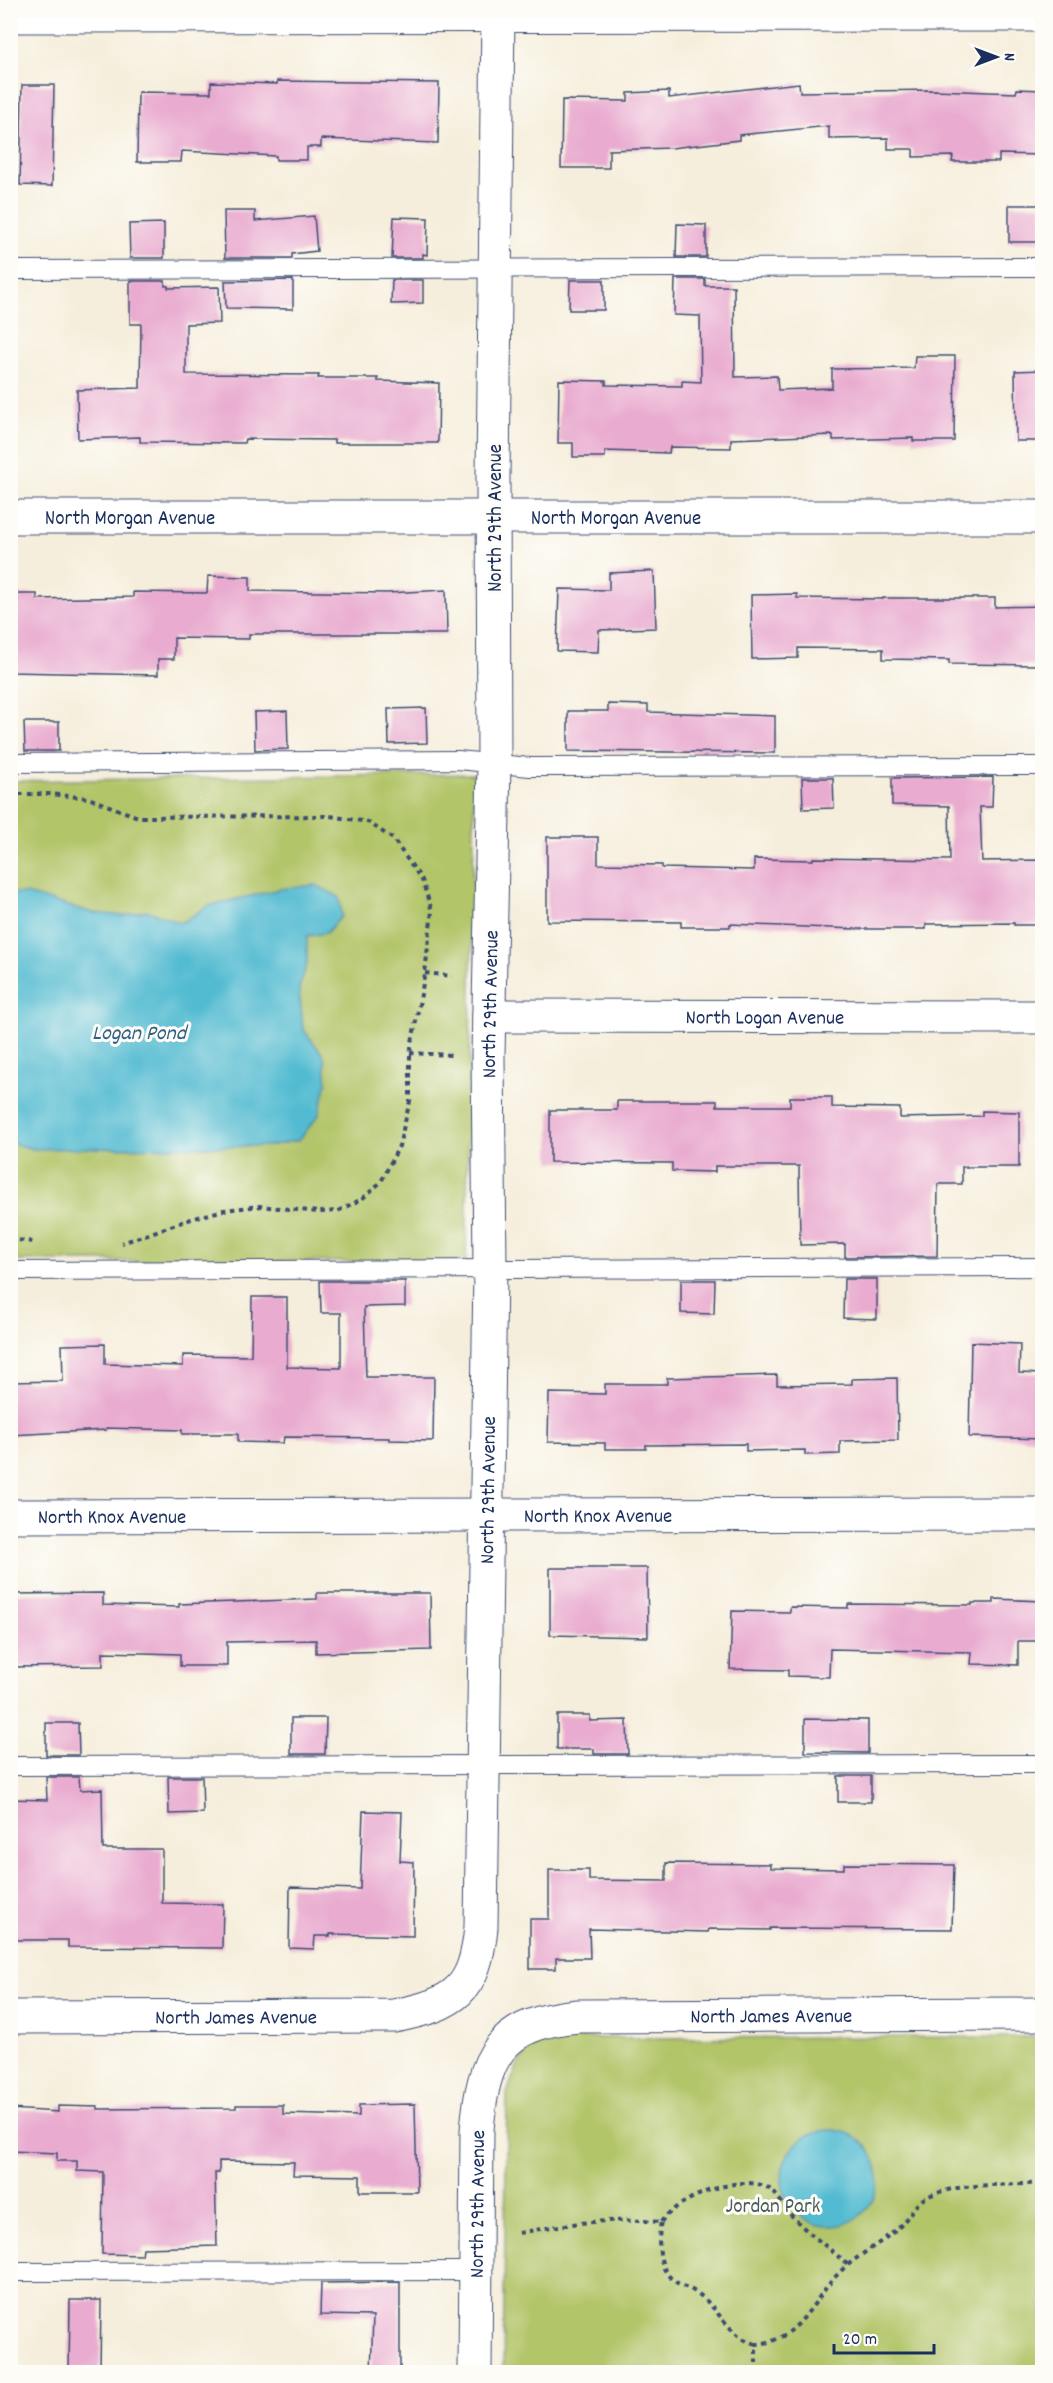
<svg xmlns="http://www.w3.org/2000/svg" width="1053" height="2383" viewBox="0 0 1053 2383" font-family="Dekko,sans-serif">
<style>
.green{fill:#b2c569;stroke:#667a64;stroke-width:1.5}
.water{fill:#53bbd1;stroke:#377598;stroke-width:1.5}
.building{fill:#e9acd0}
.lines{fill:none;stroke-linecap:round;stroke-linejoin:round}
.service-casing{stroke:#3c4c71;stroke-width:20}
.minor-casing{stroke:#3c4c71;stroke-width:35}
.path{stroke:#3c4c71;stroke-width:4;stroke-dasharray:4.5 4.5;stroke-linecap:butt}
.service{stroke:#fff;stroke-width:18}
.minor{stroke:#fff;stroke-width:33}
.labels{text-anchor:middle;stroke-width:6;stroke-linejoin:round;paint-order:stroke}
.street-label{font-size:21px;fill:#1b2f5e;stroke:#fdfcf7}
.park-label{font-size:21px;fill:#485c61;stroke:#fdfcf7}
.water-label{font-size:22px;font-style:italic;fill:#2f6086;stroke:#fdfcf7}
</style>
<rect width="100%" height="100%" fill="#fdfcf7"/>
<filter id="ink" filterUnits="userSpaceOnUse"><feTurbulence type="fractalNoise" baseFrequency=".0167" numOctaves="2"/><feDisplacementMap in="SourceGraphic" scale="12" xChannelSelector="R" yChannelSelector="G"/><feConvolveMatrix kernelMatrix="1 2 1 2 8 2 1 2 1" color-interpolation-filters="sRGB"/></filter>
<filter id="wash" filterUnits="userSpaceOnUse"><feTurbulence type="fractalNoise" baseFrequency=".008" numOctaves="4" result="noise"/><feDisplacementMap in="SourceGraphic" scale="24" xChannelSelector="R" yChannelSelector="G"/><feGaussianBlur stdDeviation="1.35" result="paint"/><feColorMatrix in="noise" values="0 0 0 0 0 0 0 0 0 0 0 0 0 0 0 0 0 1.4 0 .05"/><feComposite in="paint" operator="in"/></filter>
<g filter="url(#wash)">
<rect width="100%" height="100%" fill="#f6eedc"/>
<g class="green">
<path d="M475,774L466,1262L11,1261L10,781Z"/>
<path d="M1042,2037V2372H503L507,2093L517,2066L532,2046L555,2038Z"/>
</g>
<g class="water">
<path d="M316,885L339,897L342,916L326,933L307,936V964L299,988L303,1029L324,1056L327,1082L319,1115L299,1140L269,1146L33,1149L11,1143V893L26,894L94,913L124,916L146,910L181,923L208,906L280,889Z"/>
<circle cx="830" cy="2178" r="48"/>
</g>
<g id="blocks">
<g class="building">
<path d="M277,81L439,83L438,143L321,139V147H307V160H276V156L182,151L181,162H137L138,92L211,93V82L277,84Z"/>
<path d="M799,83L800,92L934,90L1016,93L1017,89L1042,90V155L999,154V162H952L953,156L913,157V149H888V138L829,139V126L739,135V140L671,148L609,150V168H561L562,100L628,101V93L669,91V98Z"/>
<path d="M22,85H54L52,186L20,185Z"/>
<rect x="1009" y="205" width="33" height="37"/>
<path d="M224,211H255V221L314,216L317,251L292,254V258H225Z"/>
<path d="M394,217L428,218L427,255L423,254V258H392Z"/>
<path d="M164,223V258H130L129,224Z"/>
<path d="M677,224L706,225V257H676Z"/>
<path d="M675,279H705V286H734L735,377L777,376L778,390L832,388V369L914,368L915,356H955L954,441H913V438L833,440V435L731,439V448L670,447L669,453L605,451V457H573V443H558L559,380L606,381V385L682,386V381L701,382L700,316L674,315Z"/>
<path d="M293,280V309L226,308L225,281Z"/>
<path d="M392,280H423V303L391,304Z"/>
<path d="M570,280H604V310H569Z"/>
<path d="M130,281H165V286H168V288L219,287L220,323L186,324V374L319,375L318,378H378V381L439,383L438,443H334V440L245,439L244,443L140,442V437L78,439L77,390L140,388L141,324H130Z"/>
<path d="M1042,370V441H1016L1015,371Z"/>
<path d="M654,571L656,628L599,630L598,652L557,651L559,589L609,590V573Z"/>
<path d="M208,576L250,577V591L387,593L446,590L447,634H249V639L174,638V659H158V675L10,672L12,594H37V599L133,597V592L207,593Z"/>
<path d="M797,594V598L883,599V598H995V607L1042,606V665L949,664V660L883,659V649L798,648V658L752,659L751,595Z"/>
<path d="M608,704L648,705V712L775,716V753L568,751V711H608Z"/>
<path d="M426,708L427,743L389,744L388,709Z"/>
<path d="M287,711L288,749L255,750L254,712Z"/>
<path d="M24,722H59V751H25Z"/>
<path d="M993,777L992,807H980L982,861L1042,860V925H1014V923L926,924V929H856L730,924V927H681V922L547,921V837H598V864L662,865V868L754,870V859L813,860V858L950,860L949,806L892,805V778Z"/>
<path d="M802,778H833L834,808L803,809Z"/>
<path d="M790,1097H832V1107L900,1108V1118L982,1116V1111L1019,1112V1167H962V1184H938L937,1256L845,1257V1244L800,1245L799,1166H715V1172L672,1171V1163L550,1162V1110H617V1101H717V1106H790Z"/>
<path d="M844,1279H877V1319L843,1318Z"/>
<path d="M681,1280H715L714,1314L681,1313Z"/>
<path d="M320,1281H405V1306L364,1307L366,1377H434L433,1441L389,1440V1438L284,1437L283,1443L238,1442V1434H182V1430L106,1428V1430L10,1435V1382L63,1381L62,1345L105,1344V1364L183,1366V1355L251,1356L252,1297H287V1367L341,1368V1313H321Z"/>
<path d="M971,1342L1020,1344L1019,1373L1042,1374V1439L969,1437Z"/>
<path d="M777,1375V1385L852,1384V1379L897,1378L898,1440L840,1441V1454L805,1455V1450L746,1451V1444L646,1445V1449H605V1443L548,1442L549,1393L605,1394V1384H667V1378Z"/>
<path d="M550,1568H647L648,1637L550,1635Z"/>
<path d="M103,1593V1605L179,1607V1604L317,1599V1593H430L431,1650L316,1653V1640L227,1642V1666H180V1654L103,1652V1666L10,1667V1594Z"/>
<path d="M994,1599L1042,1601V1641H1018V1665L971,1664L972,1652L830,1649L829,1677L788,1676V1670L730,1669L732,1611L790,1612V1607L848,1608V1604L972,1605V1603H994Z"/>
<path d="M557,1715H590V1721L627,1720L628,1754H594V1749H557Z"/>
<path d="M291,1718H326L325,1754H291Z"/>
<path d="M805,1719L868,1720V1753L805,1752Z"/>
<path d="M46,1723H78L79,1755H46Z"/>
<rect x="838" y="1776" width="33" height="26"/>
<path d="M46,1777H79L80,1790L102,1789L103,1849H162V1903L223,1904L222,1948L68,1947V1940H10V1799L47,1800Z"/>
<path d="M168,1777H202L203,1813L169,1814Z"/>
<path d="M363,1811L402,1812L400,1861L414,1862L413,1936L330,1934V1936H315L314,1949L289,1948L290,1887L360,1889Z"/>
<path d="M666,1863L771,1864V1868L844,1869V1864L954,1865L952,1929L770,1928V1930L709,1929L708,1932L589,1929L590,1958H556V1969H530V1919H549V1870H589V1880L666,1881Z"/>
<path d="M415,2104L417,2192H360V2176L293,2175L294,2162L219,2161V2173H215L217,2246L143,2248L142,2255L102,2254L103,2172L77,2171V2161H57V2153L10,2151V2109L58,2112V2106L98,2107V2109L236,2108V2105H283V2114L359,2116V2105Z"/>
<path d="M400,2282V2373H371L373,2316L320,2315L321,2283Z"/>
<path d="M70,2300H101L100,2373H69Z"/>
</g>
</g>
</g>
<g filter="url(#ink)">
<use href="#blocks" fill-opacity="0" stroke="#3c4c71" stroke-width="1.5"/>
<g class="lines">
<defs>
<g id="service">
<path d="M10,270L1042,267"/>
<path d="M10,763L458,760L530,767L1042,766"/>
<path d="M10,1271L1042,1267"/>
<path d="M10,1766L1042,1764"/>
<path d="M10,2272L476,2271"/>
</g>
<g id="minor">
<path d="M10,16L1042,15"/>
<path id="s1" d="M10,517H1042"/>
<path id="s2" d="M489,1016L1042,1017"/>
<path id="s3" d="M10,1516L1042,1514"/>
<path id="s4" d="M10,2017L394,2016C455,2004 475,1991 481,1927L490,1269L488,1055L494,764L493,478L498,10"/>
<path id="s5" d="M475,2372L477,2130C483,2057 499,2023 578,2016L1042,2014"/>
</g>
</defs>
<use href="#service" class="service-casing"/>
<use href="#minor" class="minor-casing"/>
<g class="path">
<path d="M10,794H49L88,798L138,817L330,816L368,822L393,839L422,880L432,911L425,973L410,1053V1101L399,1146L381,1182L362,1199L338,1211L319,1212L259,1206L224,1210L191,1219L122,1243"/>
<path d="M425,973L452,976"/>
<path d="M410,1053L451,1055"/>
<path d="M10,1239L33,1242"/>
<path d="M661,2222C677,2198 742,2172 768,2188C778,2194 784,2208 792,2216C808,2234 830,2248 848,2265"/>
<path d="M519,2233C570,2223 609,2218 661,2222C658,2237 658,2259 666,2272C673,2284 686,2286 697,2293C718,2307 730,2338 756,2344"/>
<path d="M756,2372V2344C802,2341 813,2296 843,2269C860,2254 880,2244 898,2228C909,2218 914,2202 929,2196C961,2182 1008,2186 1042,2183"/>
</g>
<use href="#service" class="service"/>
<use href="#minor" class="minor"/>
</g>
</g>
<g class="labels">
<g class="street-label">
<text dy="7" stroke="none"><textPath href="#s1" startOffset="120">North Morgan Avenue</textPath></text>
<text dy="7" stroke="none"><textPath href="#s1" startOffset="606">North Morgan Avenue</textPath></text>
<text transform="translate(494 518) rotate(-90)" y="7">North 29th Avenue</text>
<text dy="7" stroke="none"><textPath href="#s4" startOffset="1446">North 29th Avenue</textPath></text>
<text dy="7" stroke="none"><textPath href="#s2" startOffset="276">North Logan Avenue</textPath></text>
<text dy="7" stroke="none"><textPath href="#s4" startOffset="960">North 29th Avenue</textPath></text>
<text dy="7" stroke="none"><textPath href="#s3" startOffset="588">North Knox Avenue</textPath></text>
<text dy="7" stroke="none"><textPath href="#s3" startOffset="102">North Knox Avenue</textPath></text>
<text dy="7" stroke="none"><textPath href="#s5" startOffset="608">North James Avenue</textPath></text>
<text dy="7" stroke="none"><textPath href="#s4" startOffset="226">North James Avenue</textPath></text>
<text dy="7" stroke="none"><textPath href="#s5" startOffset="168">North 29th Avenue</textPath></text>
</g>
<g class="park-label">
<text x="773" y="2212">Jordan Park</text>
</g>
<g class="water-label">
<text x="139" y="1039">Logan Pond</text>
</g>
</g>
<rect width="1053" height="2383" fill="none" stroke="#fdfcf7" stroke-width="36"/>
<g transform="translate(996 57) rotate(90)" stroke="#fdfcf7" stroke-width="4.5" paint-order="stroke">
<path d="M0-4.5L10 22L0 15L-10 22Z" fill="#1b2f5e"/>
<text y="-9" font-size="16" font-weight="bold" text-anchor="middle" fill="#1b2f5e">N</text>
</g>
<path d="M834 2344v9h100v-9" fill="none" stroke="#1b2f5e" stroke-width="3"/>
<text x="843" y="2344" font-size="18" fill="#1b2f5e" stroke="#fdfcf7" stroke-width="4.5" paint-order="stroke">20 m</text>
</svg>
